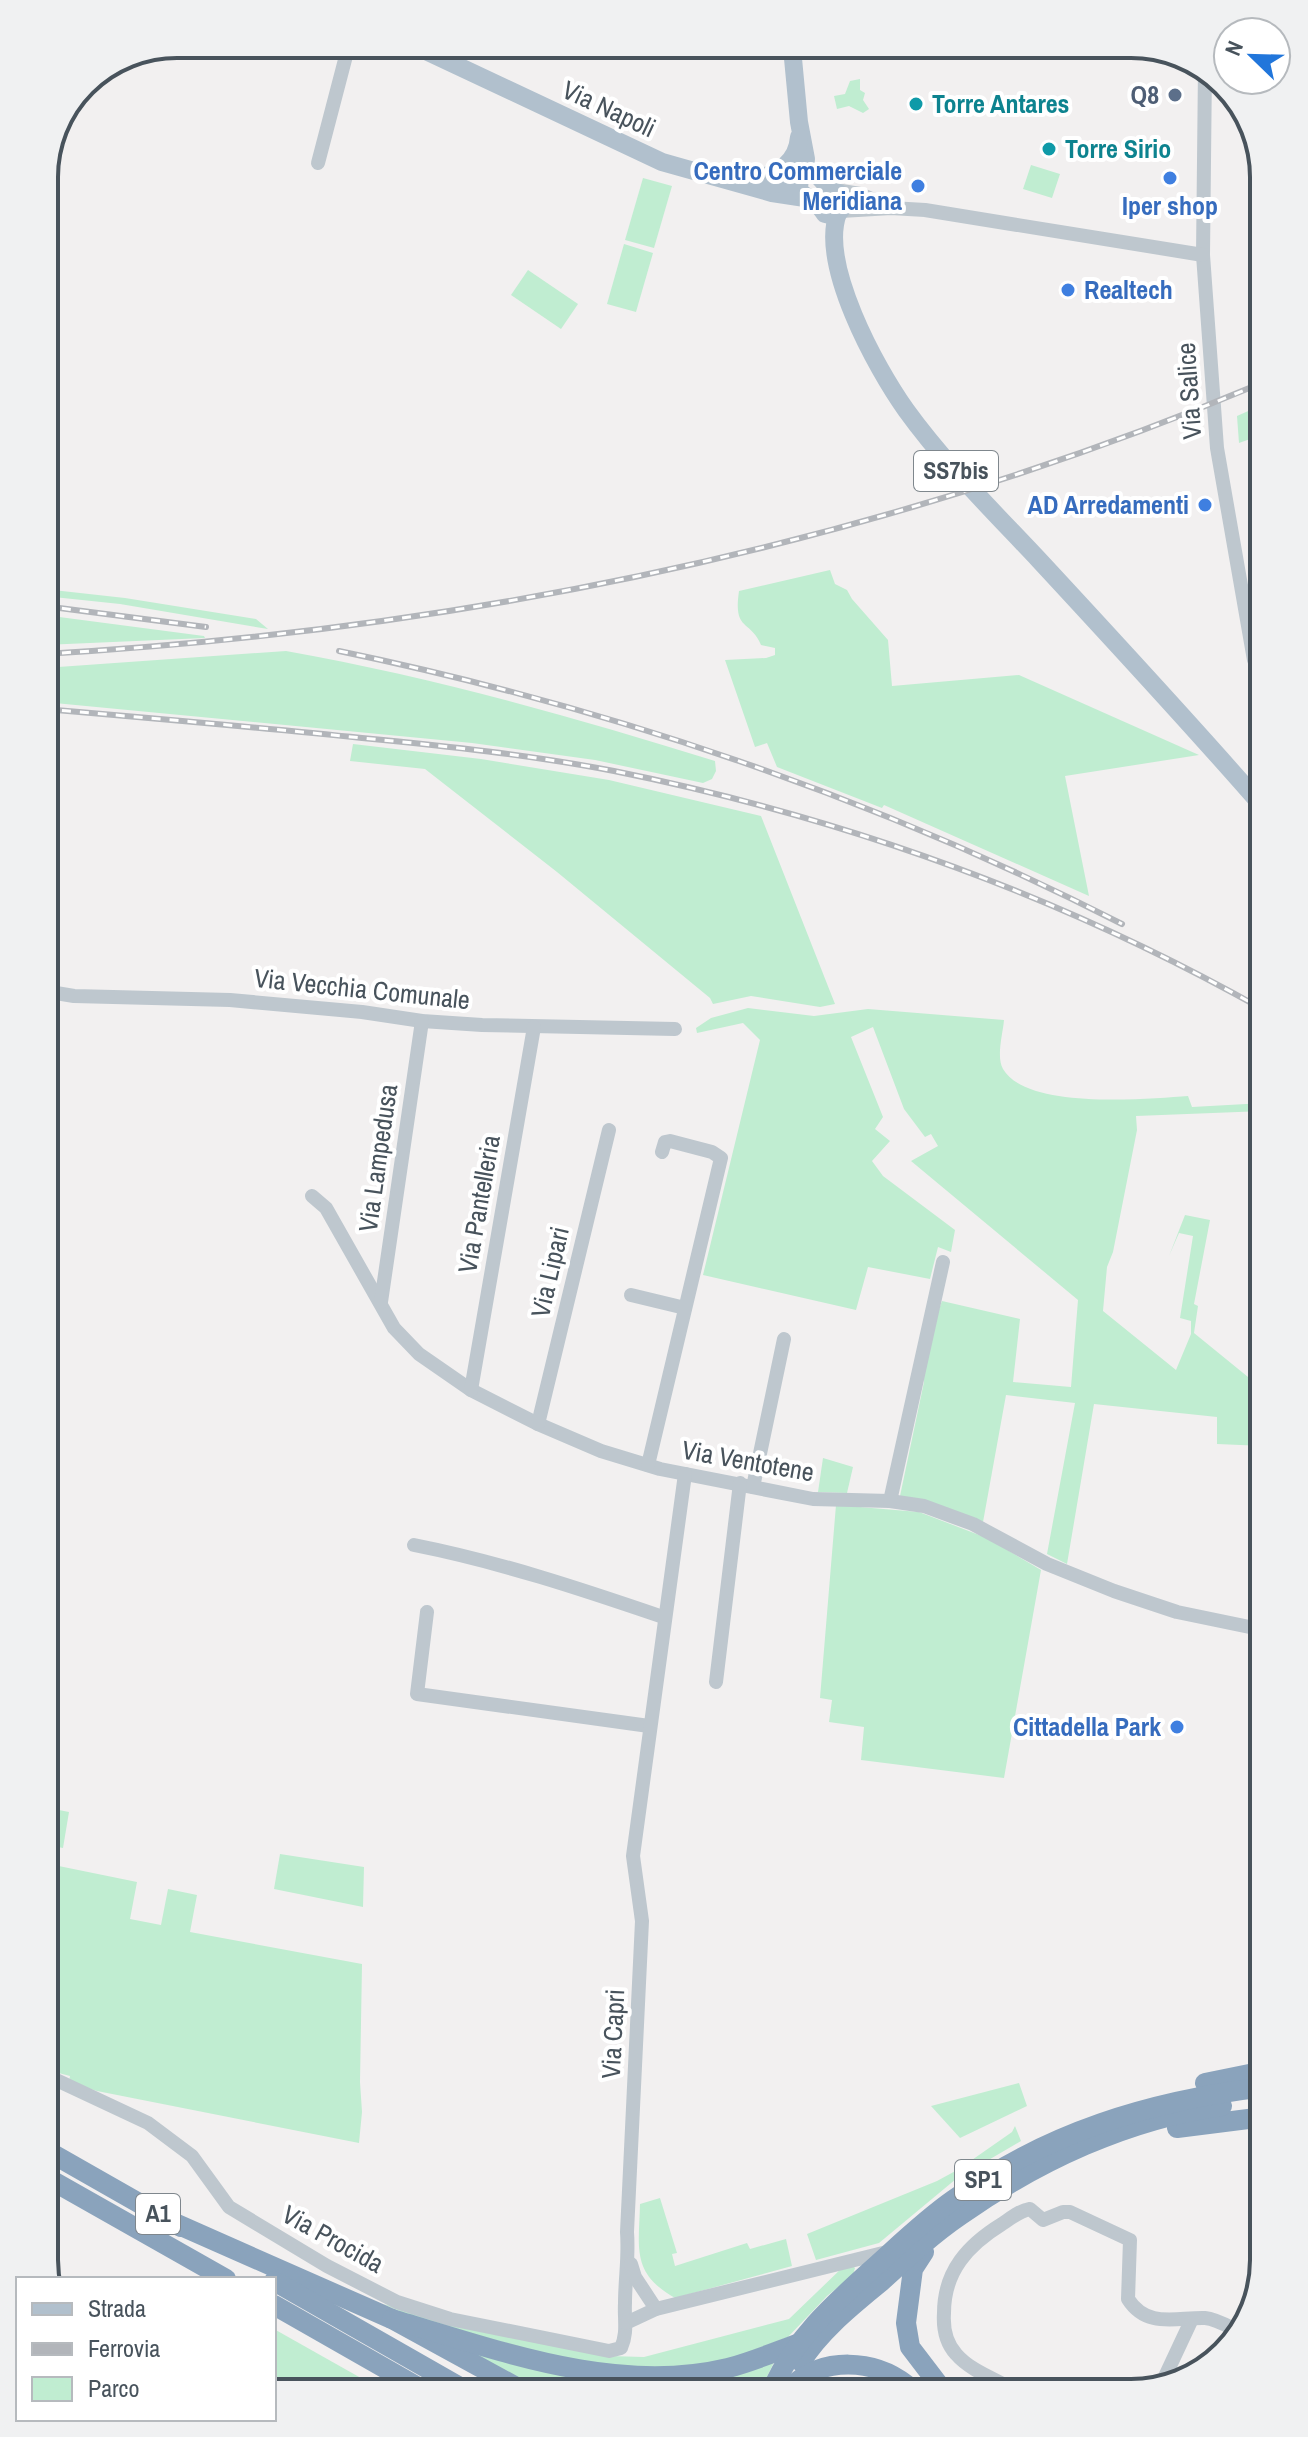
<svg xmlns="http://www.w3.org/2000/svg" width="1308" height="2437" viewBox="0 0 1308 2437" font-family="'Archivo Narrow',sans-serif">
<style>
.green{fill:#c0edd1}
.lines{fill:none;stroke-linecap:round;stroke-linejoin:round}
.minor{stroke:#bec7ce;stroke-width:14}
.major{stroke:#b1c0cd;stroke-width:18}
.highway{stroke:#8aa3bc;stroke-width:20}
.rail-casing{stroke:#b2b5ba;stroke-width:6}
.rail{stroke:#fff;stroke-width:3;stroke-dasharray:9;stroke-linecap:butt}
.service-dot{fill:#5c6f8a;stroke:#fff;stroke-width:3}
.culture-dot{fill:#0f9aa8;stroke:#fff;stroke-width:3}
.shop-dot{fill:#3f7fe0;stroke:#fff;stroke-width:3}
.labels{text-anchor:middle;stroke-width:8;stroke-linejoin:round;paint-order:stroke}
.shield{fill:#fff;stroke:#7f878d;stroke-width:2}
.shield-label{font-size:24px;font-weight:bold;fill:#48535c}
.service-label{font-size:26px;font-weight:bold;fill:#4e5e75;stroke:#fff;text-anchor:end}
.culture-label{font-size:26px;font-weight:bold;fill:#0d838f;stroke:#fff;text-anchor:start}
.street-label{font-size:26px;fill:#48535c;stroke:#fff}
.shop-label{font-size:26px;font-weight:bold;fill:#366cbe;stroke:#fff;text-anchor:end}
.rim{fill:none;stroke:#48535c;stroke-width:4}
</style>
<rect width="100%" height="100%" fill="#f2f0f0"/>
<g class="green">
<path d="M860,79V90L865,93L863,100L869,109L863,113L849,106L837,109L834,96L845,94L850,81Z"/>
<path d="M1031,165L1060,174L1052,198L1023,189Z"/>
<path d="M643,178L672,186L654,248L625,240Z"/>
<path d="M624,244L653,253L636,312L607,304Z"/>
<path d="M528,270L578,304L561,329L511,295Z"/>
<path d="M1264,404V434L1239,443L1237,416Z"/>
<path d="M830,570L835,584L847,590L852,599L888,640L892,686L1019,675L1199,755L1065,776L1089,896L884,805L882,808L777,767L767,743L755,747L725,660L766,658L775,655V648L761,645C750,619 733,632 739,591Z"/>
<path d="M44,589L125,598L256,619L268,629L120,604L44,596Z"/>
<path d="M44,615L204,636L205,638L44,645Z"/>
<path d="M286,651C432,677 574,717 715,761L716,771L712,779L703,783L595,760L472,743L44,702V668Z"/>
<path d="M353,744L481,759L609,780L761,816L835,1004L820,1007L751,996L713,1004L710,998L557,872L425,769L350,761Z"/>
<path d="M748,1008L814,1016L868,1009L1004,1020C1003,1033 996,1057 1003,1069C1027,1110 1146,1099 1188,1096L1192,1107L1264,1103V1111L1136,1116L1137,1130L1113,1252L1107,1267L1103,1311L1176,1370L1191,1334V1321L1180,1318L1193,1236L1179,1233L1169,1256L1185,1215L1210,1220L1194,1304L1198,1306L1194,1333L1264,1390V1446L1217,1444V1417L1094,1404L1067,1564L1047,1554L1075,1403L1006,1395L983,1522L900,1496L924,1382L923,1375L932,1328L942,1301L1020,1319L1013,1382L1071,1387L1078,1300L911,1161L938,1146L931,1134L925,1137L904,1109L873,1027L851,1037L883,1117L875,1129L890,1141L872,1161L883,1176L955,1230L951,1252L938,1247L930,1279L868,1267L856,1310L703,1275L760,1040L743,1023L697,1033L696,1028L711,1018Z"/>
<path d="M823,1458L853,1467L847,1493L818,1492Z"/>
<path d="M836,1505L919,1512L987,1538L1041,1570L1004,1778L861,1760L864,1727L829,1722L832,1700L820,1698Z"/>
<path d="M44,1807L69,1812L63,1848L44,1844Z"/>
<path d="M280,1854L364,1867L363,1907L274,1889Z"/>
<path d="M44,1863L137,1882L130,1919L161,1925L168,1889L197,1895L190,1932L362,1964L360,2082L362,2112L359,2143L97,2091L69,2082L70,2076L51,2071L44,2060Z"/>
<path d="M1019,2083L1027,2106L960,2138L931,2106Z"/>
<path d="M1015,2126L1021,2141L956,2179L879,2243L816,2260L807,2234L937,2181L959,2169L1012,2132Z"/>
<path d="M660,2198L677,2253L672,2254L675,2266L747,2243L750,2249L786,2239L792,2266L675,2298C631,2273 639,2248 640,2204Z"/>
<path d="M852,2265L855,2268L853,2275L827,2296L788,2337L723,2362L652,2369L581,2363L420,2320L383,2304L610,2356L644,2357L789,2319L844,2266Z"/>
<path d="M274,2329L384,2391L274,2392Z"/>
<path d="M474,2347L621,2378L776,2358L762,2387L529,2389L470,2355Z"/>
</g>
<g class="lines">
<g class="minor">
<path d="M1205,67L1203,255L1217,448L1254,660"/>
<path d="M318,163L347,52"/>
<path d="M836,190L860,194L887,206"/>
<path d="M841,211L891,208L925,210L1203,255"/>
<path d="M44,991L74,996L230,1000L362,1012L422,1021L482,1025L675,1029"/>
<path d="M312,1196L326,1208L394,1328L419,1354L471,1390L538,1424L601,1451L660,1469L813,1499L890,1501L924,1506L973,1524L1047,1564L1114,1591L1177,1612L1264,1630"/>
<path d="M631,1295L685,1308"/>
<path d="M381,1302L422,1021"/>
<path d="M471,1390L534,1027"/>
<path d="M538,1424L609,1130"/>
<path d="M648,1465L721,1158L712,1152L670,1141L665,1142L662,1152"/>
<path d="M753,1487L784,1339"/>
<path d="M890,1501L943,1262"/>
<path d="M414,1545C500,1562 581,1589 663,1617"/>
<path d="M427,1612L417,1694L649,1726"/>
<path d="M716,1682L740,1483"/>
<path d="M44,2072L52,2078L148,2123L192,2156L229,2207L327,2266L397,2302L450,2319L609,2351L621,2348C628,2332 624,2320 625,2303C625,2279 629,2257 627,2232L642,1921L633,1856L685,1474"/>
<path d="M631,2264L635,2277L656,2309"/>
<path d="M626,2323L656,2309L891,2251"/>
<path d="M1162,2383L1191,2321"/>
<path d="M1003,2384C987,2376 968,2368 956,2354C946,2343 943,2328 944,2313C944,2271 968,2245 1002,2224C1011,2218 1019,2211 1030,2209L1043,2220L1063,2212H1070L1130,2240L1128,2299C1147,2329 1177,2317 1205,2318C1217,2319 1231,2328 1242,2333"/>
</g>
<g class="major">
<path d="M792,48L799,122L806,159L804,175"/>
<path d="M426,51L662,162L772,193L805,198"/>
<path d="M755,180C778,172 797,164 799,137"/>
<path d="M767,184C789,186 801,173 816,174L828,187L842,195C847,208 838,218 825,214C822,210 819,206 816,203C806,194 795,195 801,178"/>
<path d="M838,213C819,264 876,368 906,410C945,464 993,511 1039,560C1115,642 1191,724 1264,808"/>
</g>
<g class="highway">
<path d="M1205,2083L1264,2071"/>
<path d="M1177,2128L1264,2117"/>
<path d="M44,2149L181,2227"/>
<path d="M44,2176L226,2279"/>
<path d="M170,2221L392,2319L520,2389"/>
<path d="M924,2252L913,2269L906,2323L910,2347L939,2385"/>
<path d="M274,2281L465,2390"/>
<path d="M274,2305L423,2390"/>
<path d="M392,2319C498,2350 616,2395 728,2368C751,2362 775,2352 797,2344"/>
<path d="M801,2362C821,2330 853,2305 882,2281C907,2258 933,2234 961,2215C1038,2161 1128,2119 1222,2106"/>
<path d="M773,2387C795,2339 831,2306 870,2271C897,2247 923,2221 953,2200C1047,2132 1150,2101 1264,2087"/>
<path d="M791,2387C823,2356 874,2359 907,2385"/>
</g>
<defs>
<g id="rail">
<path d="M44,606L206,627"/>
<path d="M339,651C609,707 876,798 1122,924"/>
<path d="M44,654C463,630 876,545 1264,382"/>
<path d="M44,709C150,718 256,727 362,738C446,746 531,755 614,771C842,817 1062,896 1264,1010"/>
</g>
</defs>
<use href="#rail" class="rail-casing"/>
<use href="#rail" class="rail"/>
</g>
<circle class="service-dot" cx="1175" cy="95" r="8"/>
<g class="culture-dot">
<circle cx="916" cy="104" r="8"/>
<circle cx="1049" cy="149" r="8"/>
</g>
<g class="shop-dot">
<circle cx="1170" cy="178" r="8"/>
<circle cx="918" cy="186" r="8"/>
<circle cx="1068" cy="290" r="8"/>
<circle cx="1205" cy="505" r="8"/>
<circle cx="1177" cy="1727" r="8"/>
</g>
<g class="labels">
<g class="shield">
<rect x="914" y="451" width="84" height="40" rx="6"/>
<rect x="955" y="2160" width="56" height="40" rx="6"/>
<rect x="136" y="2194" width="44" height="40" rx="6"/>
</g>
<g class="shield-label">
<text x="956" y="479">SS7bis</text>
<text x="983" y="2188">SP1</text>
<text x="158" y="2222">A1</text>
</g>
<g class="service-label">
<text x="1159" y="104">Q8</text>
</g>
<g class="culture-label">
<text x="932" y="113">Torre Antares</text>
<text x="1065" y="158">Torre Sirio</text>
</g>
<g class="street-label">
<text transform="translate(609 109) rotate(25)" y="9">Via Napoli</text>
<text transform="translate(1189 391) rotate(-94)" y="9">Via Salice</text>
<text transform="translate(362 989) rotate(6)" y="9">Via Vecchia Comunale</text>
<text transform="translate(378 1158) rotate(-82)" y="9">Via Lampedusa</text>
<text transform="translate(479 1204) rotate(-80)" y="9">Via Pantelleria</text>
<text transform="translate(550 1272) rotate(-77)" y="9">Via Lipari</text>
<text transform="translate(748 1461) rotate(10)" y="9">Via Ventotene</text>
<text transform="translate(613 2034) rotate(-87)" y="9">Via Capri</text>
<text transform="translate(333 2239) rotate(29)" y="9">Via Procida</text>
</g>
<g class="shop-label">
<text x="902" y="180">Centro Commerciale<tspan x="902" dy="30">Meridiana</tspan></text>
<text x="1170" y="215" text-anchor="middle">Iper shop</text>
<text x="1084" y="299" text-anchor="start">Realtech</text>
<text x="1189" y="514">AD Arredamenti</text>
<text x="1161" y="1736">Cittadella Park</text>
</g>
</g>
<path d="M0 0H1308V2437H0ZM177 58H1131A119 119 0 0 1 1250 177V2260A119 119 0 0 1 1131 2379H177A119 119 0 0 1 58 2260V177A119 119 0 0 1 177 58Z" fill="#f0f1f2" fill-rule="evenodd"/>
<path class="rim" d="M177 58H1131A119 119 0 0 1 1250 177V2260A119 119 0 0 1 1131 2379H177A119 119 0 0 1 58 2260V177A119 119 0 0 1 177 58Z"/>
<rect x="16" y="2277" width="260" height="144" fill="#ffffff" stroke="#b6babe" stroke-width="2"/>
<rect x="32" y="2303" width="40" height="12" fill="#b1c0cd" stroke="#b6babe" stroke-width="2"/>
<text x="88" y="2317" font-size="24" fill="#48535c">Strada</text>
<rect x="32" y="2343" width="40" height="12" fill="#b2b5ba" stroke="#b6babe" stroke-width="2"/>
<text x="88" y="2357" font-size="24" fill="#48535c">Ferrovia</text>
<rect x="32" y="2377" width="40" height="24" fill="#c0edd1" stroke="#b6babe" stroke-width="2"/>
<text x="88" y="2397" font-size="24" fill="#48535c">Parco</text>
<g transform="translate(1252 56) rotate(293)"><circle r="38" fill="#ffffff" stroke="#b6babe" stroke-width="2"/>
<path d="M0-6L14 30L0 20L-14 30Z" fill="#2176db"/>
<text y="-12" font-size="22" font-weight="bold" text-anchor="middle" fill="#48535c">N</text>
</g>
</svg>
